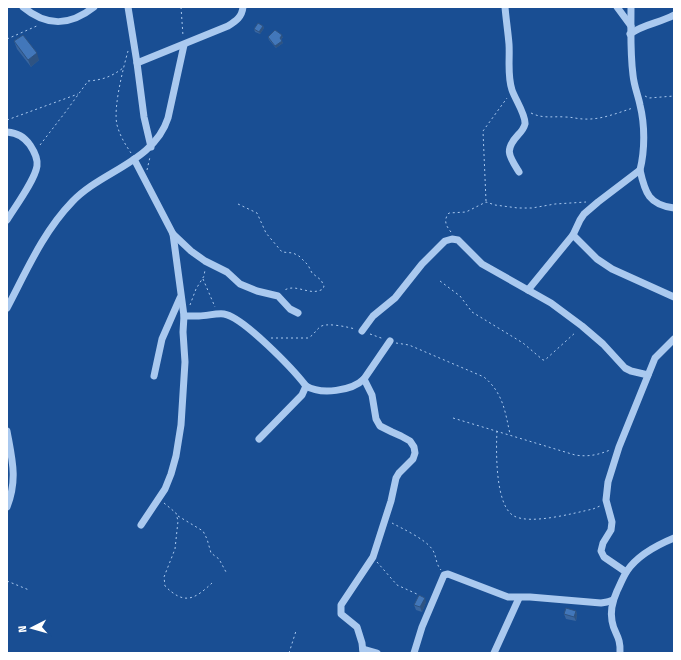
<svg xmlns="http://www.w3.org/2000/svg" width="681" height="660" viewBox="0 0 681 660" font-family="'Fira Sans Condensed',sans-serif">
<style>
.lines{fill:none;stroke-linecap:round;stroke-linejoin:round}
.path{stroke:#aac9ef;stroke-width:1;stroke-dasharray:2 3;stroke-linecap:butt}
.minor{stroke:#aac9ef;stroke-width:7}
.wall{fill:#3966a0}
.shaded-wall{fill:#2e5382}
.building{fill:#4277ba;stroke:#2e5382}
</style>
<rect width="100%" height="100%" fill="#194e93"/>
<g class="lines">
<g class="path">
<path d="M181,7L183,36"/>
<path d="M7,39L39,25"/>
<path d="M128,51C123,69 113,108 117,125C120,136 125,144 131,153"/>
<path d="M645,96L649,98L674,96"/>
<path d="M531,113C543,119 553,116 565,117C572,117 578,119 584,119C601,120 617,113 633,108"/>
<path d="M7,120L78,94"/>
<path d="M40,145L67,110L88,81C102,80 111,77 123,68"/>
<path d="M147,170L150,157"/>
<path d="M486,201L483,131L507,98"/>
<path d="M238,204L257,213L266,233L282,252L293,253L299,256L308,265L312,273L321,280L324,286L323,289C309,297 296,282 283,291"/>
<path d="M451,232C446,226 443,220 449,213L466,212L486,202L495,205L518,208H532L555,204L586,202"/>
<path d="M203,279L215,307"/>
<path d="M440,281L460,296L472,312L523,343L543,360H545L576,332"/>
<path d="M190,305L196,289L204,276L205,270"/>
<path d="M370,334L384,339"/>
<path d="M271,338H308C314,335 315,331 320,327C325,322 348,327 355,329"/>
<path d="M396,343L409,345L484,377C503,393 505,411 510,434"/>
<path d="M453,418L575,455C588,457 598,455 610,450"/>
<path d="M497,431C496,450 495,506 514,516C531,525 574,513 593,509L600,506"/>
<path d="M164,503L176,513L178,521L175,549L164,577L165,586C184,605 194,600 212,583"/>
<path d="M178,516L203,531L207,539L211,553L219,559L226,572"/>
<path d="M392,523C403,529 425,539 432,549C437,556 435,563 441,570"/>
<path d="M377,562L397,585L419,595"/>
<path d="M7,581L29,590"/>
<path d="M289,653L296,631"/>
</g>
<g class="minor">
<path d="M23,7C47,27 70,26 94,7"/>
<path d="M128,7L137,63L144,117L151,147"/>
<path d="M505,7C506,19 508,32 509,44C510,59 507,75 512,90C515,99 526,115 525,124C524,128 521,132 518,135C504,150 509,156 519,172"/>
<path d="M617,7L631,26"/>
<path d="M630,34C643,24 660,23 674,15"/>
<path d="M137,63L228,26C236,21 242,17 243,7"/>
<path d="M7,132C18,133 24,137 30,145C34,151 38,159 37,166C35,180 15,207 7,220"/>
<path d="M134,159L173,234L184,316L183,332L185,362L181,425L176,456L171,474L165,489L141,525"/>
<path d="M640,170C645,193 649,205 674,208"/>
<path d="M173,234L191,251L205,261L227,272L240,284L257,291L278,296L290,309L298,313"/>
<path d="M573,235L597,259L612,269L674,297"/>
<path d="M528,290L573,235L580,220L584,214L598,202L640,170C645,150 645,125 640,105C638,95 634,86 633,75C630,52 631,30 631,7"/>
<path d="M7,308C26,272 43,232 72,202C101,171 154,162 168,118L184,45"/>
<path d="M184,316C189,316 194,316 199,316C207,316 216,313 224,314C243,317 293,369 306,386L302,395L259,439"/>
<path d="M362,331L373,316L395,298L422,264L445,241L452,239L458,240L482,264L551,303L582,326L603,344L625,368L631,371L648,375"/>
<path d="M154,376L162,339L180,298"/>
<path d="M306,386C321,395 352,391 364,379L390,341"/>
<path d="M7,431C12,459 18,479 7,507"/>
<path d="M626,572L604,557L601,551L603,543L611,530L612,522L606,500L608,482L619,447L655,358L674,339"/>
<path d="M363,649L377,653"/>
<path d="M363,653L362,643L357,627L341,614V605L373,557L391,501L396,478L399,473L413,459L415,453L414,447L410,441L401,436L392,432L380,426L376,419L372,395L364,379"/>
<path d="M414,653L422,627L444,575L448,574L508,597H530L601,603L607,602L613,600"/>
<path d="M494,653L519,598"/>
<path d="M620,653C621,636 614,634 612,621C610,611 613,600 617,591C620,585 623,577 627,571C637,556 657,545 674,538"/>
</g>
</g>
<g class="wall">
<path d="M263,26L264,28L260,34L255,32L254,29Z"/>
<path d="M268,37H283L281,40L283,43L276,48L269,40Z"/>
<path d="M14,41L39,60L31,67L17,49Z"/>
<path d="M426,602L422,612L416,610L414,605Z"/>
<path d="M576,611L577,615L576,621L566,619L564,614Z"/>
</g>
<g class="shaded-wall">
<path d="M263,26L264,28L260,34L259,32Z"/>
<path d="M282,35L283,37L280,41V38Z"/>
<path d="M282,41L283,43L276,48L275,46Z"/>
<path d="M37,53L39,60L31,67L28,60Z"/>
<path d="M425,598L426,602L422,612L420,607Z"/>
<path d="M576,611L577,615L576,621L574,617Z"/>
</g>
<g class="building">
<path d="M258,23L263,26L259,32L254,29Z"/>
<path d="M275,30L282,35L280,38L282,41L275,46L268,37Z"/>
<path d="M23,35L37,53L28,60L14,41Z"/>
<path d="M419,595L425,598L420,607L414,605Z"/>
<path d="M566,608L576,611L574,617L564,614Z"/>
</g>
<rect width="681" height="660" fill="none" stroke="#ffffff" stroke-width="16"/>
<g transform="translate(32 628) rotate(264)" stroke="#194e93" stroke-width="3" paint-order="stroke">
<path d="M0-3L7 15L0 10L-7 15Z" fill="#ffffff"/>
<text y="-6" font-size="11" font-weight="bold" text-anchor="middle" fill="#ffffff">N</text>
</g>
</svg>
